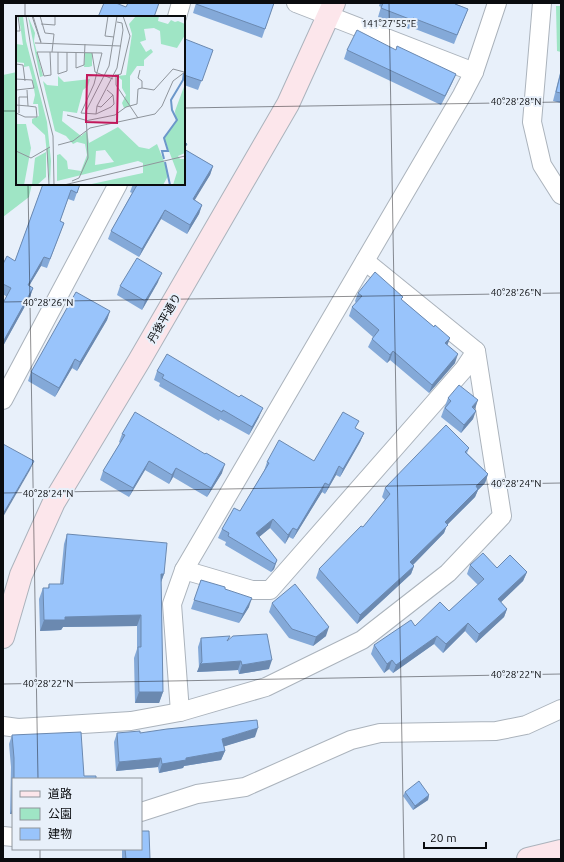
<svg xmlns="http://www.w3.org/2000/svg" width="564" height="862" viewBox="0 0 564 862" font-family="Ubuntu,'Noto Sans JP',sans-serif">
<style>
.green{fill:#9fe5c5}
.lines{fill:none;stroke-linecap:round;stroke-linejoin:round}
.street-casing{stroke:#abb3bc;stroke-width:20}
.secondary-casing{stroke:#abb3bc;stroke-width:24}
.street{stroke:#fff;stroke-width:18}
.secondary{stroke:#fce6eb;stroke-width:22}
.wall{fill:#84a9d8}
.shaded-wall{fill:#6b89b0}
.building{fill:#99c4fb;stroke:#6b89b0}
.ticks{fill:none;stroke:#0a0c0f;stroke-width:1;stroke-opacity:0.45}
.labels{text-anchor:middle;stroke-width:4;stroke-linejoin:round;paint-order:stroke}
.street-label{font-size:11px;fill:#0a0c0f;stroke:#e8f0fa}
.inset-river{fill:none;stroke:#6c97ca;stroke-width:2}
.inset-road{fill:none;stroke:#8f959c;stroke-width:1}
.view{fill:#c2185b;fill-opacity:0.15;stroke:#c2185b;stroke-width:2}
.inset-edge{fill:none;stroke:#0a0c0f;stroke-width:2}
.ticks-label{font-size:10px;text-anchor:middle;fill:#0a0c0f;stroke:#e8f0fa;stroke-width:4;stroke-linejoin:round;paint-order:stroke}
</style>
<rect width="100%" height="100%" fill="#e8f0fa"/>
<g class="green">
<path d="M556,6H561V52L557,51Z"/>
<path d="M17,72V184H32L29,197L3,217V75Z"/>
</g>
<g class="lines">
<defs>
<g id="street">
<path d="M296,3L474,72"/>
<path d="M542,3L532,122L542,165L561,195"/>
<path d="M177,17L181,3"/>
<path d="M3,400L118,184"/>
<path d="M184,570L252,590H270L464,369L476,351"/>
<path d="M180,712L172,604L184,570L462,95L474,72L497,3"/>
<path d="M3,726L18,728L131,721L180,712L266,687L362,640L448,573L502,516L476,351L365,261"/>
<path d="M141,812L197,794L245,787L351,740L380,733L496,731L526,725L561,709"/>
<path d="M3,836L13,837"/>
</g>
<g id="secondary">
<path d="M3,637L21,575L54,502L139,361L288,104L334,3"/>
<path d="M528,859L561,851"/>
</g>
</defs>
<use href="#street" class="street-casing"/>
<use href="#secondary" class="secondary-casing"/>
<use href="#street" class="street"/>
<use href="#secondary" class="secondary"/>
</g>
<g class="wall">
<path d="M196,3H274L262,38L193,13Z"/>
<path d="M380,3H456V4L468,9L454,44L410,27L409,29L378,17L381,7L379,6Z"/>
<path d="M184,43L213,50L198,90L184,85Z"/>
<path d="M347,50H396L456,74L452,83L441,105L344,59Z"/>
<path d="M561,69V103L553,101Z"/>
<path d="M185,150L213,166L210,175L194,200L202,205L199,214L187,234L161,219L139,257L108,239L111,231L132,193L130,192L133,184H184Z"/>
<path d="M43,184H80L74,201L68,199L60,221L64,223L47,268L41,266L29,286L33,288L30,297L3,346V303L7,297L3,294V264L15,261Z"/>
<path d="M158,282L142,310L117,295L120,286Z"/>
<path d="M358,293L402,300L434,327L450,338L447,345L455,363L429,393L390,360L387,363L368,347L373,337L349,316L352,307L356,303L355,301Z"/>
<path d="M110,311L107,320L77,371L72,368L55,397L28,381L31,372Z"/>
<path d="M157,371L259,417L249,435L220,419L219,421L159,386L160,383L154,380Z"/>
<path d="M448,398L475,409L473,419L461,433L441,417Z"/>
<path d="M356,429L364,433L360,442L340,477L336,475L325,494L322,492L293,539L289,537L285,544L270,528L259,537L277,560L274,569L271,572L225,545L226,542L218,538L222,529L240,511L264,471L267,462L314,461Z"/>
<path d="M122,434L222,473L207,497L173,477L169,484L145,470L129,497L100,480L103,471L120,443L119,442Z"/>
<path d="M469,448L467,453L488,474L485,483L478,490L475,497L447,525L444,533L413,565L414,566L411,574L357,624L316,578L319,569L363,527L385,500L382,497L385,488Z"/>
<path d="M67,534L164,574L161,582L163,692L159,703H135L134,658L137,649V626L63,627L61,630L40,631L39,599L43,588H48L49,584H60L64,544Z"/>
<path d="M470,565L497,568L527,572L523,581L501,602L507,609L504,617L476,643L465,631L443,653L434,644L393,673L389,669L384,673L371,654L374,645L415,626L449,611L478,585L467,574Z"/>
<path d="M201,580L225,589L249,607L239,623L191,609Z"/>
<path d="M272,603L326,636L313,646L289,638L269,612Z"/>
<path d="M201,638L229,640L269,669L239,674L238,670L197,672L199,668L198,647Z"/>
<path d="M117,733H140L255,737L224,746L225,751L221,760L184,766L183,768L159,773L158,767L116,771L114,742Z"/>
<path d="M12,735L84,776L96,779H13V814H10L11,767L9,744Z"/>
<path d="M405,792L429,795L428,800L413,810L403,796Z"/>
<path d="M122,849H141L150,859H122Z"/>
</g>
<g class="shaded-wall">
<path d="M456,74L452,83L441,105L445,96Z"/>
<path d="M213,166L210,175L190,208L193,199Z"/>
<path d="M202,205L199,214L187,234L190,225Z"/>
<path d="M165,210L161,219L139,257L142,249Z"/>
<path d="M44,257L41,266L24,294L28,285Z"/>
<path d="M162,273L158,282L142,310L145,301Z"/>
<path d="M33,288L30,297L3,346V342Z"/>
<path d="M110,311L107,320L77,371L80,362Z"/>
<path d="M450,338L447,346L445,343Z"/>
<path d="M393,351L390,360L387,363L390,355Z"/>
<path d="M458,354L455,363L429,393L432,385Z"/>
<path d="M75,359L72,368L55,397L59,388Z"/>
<path d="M478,400L475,409L472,407Z"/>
<path d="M263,408L259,417L249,435L252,427Z"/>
<path d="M476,411L473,419L461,433L464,425Z"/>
<path d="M364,433L360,442L340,477L343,469Z"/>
<path d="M34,461L30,470L3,517V514Z"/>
<path d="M149,461L145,470L129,497L133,488Z"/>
<path d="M225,464L222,473L207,497L211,488Z"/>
<path d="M339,466L336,475L325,494L329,485Z"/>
<path d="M176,468L173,477L169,484L172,475Z"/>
<path d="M488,474L485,483L478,490L475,497L447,525L444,533L407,571L410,562L476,486Z"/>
<path d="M325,483L322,492L293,539L297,530Z"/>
<path d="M273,519L270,528L253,542L256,533Z"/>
<path d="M293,528L289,537L285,544L288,535Z"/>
<path d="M277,560L274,569L271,572Z"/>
<path d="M414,566L411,574L357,624L360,615Z"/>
<path d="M527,572L523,581L495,608L498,599Z"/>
<path d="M161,574H164L160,585Z"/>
<path d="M252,598L249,607L239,623L243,614Z"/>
<path d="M507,609L504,617L476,643L479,634Z"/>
<path d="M141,615L137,626L63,627L61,630L40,631L44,620L65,617Z"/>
<path d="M468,623L465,631L443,653L446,644Z"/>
<path d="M329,627L326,636L313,646L316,637Z"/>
<path d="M437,636L434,644L393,673L396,665Z"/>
<path d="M272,660L269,669L239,674L242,665Z"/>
<path d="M392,660L389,669L384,673L387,664Z"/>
<path d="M241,661L238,670L197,672L200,664Z"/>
<path d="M139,692H163L159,703H135Z"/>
<path d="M258,728L255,737L219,748L222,739Z"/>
<path d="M225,751L221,760L184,766L183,768L159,773L162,764L186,758Z"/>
<path d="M161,758L158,767L116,771L119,762Z"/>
<path d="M429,795L428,800L413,810L415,806Z"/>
<path d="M13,807V814H10Z"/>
</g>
<g class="building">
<path d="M104,3H116L126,7L128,3H159L154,17H98Z"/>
<path d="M196,3H274L265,29L196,4Z"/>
<path d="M383,3H456L455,4L468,9L457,35L413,18L412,20L381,8Z"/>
<path d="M357,30L396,50L397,46L456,74L445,96L347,50Z"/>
<path d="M185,39L213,50L202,81L184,75V43Z"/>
<path d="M561,72V93L556,92Z"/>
<path d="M184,142L187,144L184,149L213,166L193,199L202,205L190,225L165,210L142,249L111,231L137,185L135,184H184Z"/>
<path d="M43,184H80L77,193L71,190L60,221L64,223L50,259L44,257L28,285L33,288L3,342V303L11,288L3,284V264L7,256L15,261Z"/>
<path d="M137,258L162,273L145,301L120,286Z"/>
<path d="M375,272L403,297L401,299L434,327L435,325L450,338L445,343L458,354L432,385L393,351L390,355L372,339L379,330L352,307L362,296L358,293Z"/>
<path d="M76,292L110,311L80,362L75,359L59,388L31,372Z"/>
<path d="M167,354L239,397L241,395L263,408L252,427L223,410L222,412L162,378L164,375L157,371Z"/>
<path d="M459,385L478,400L472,407L476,411L464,425L445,408L451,401L448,398Z"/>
<path d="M135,412L205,454L206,453L225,464L211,488L176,468L172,475L149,461L133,488L103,471L125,435L122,434Z"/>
<path d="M343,412L359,421L355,428L364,433L343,469L339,466L329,485L325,483L297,530L293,528L288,535L273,519L256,533L277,560L275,564L228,536L229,533L222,529L234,508L240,511L269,463L267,462L279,440L314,461Z"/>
<path d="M446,425L469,448L465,452L488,474L476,486L478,489L445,522L448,525L410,562L414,566L360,615L319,569L361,526L363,527L390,494L385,488Z"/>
<path d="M3,444L34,461L3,514Z"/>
<path d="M67,534L167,543L164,574H161L163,692H139L138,647H141V615L65,617V620H44L43,588H49V584H63Z"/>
<path d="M483,553L497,568L510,555L527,572L498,599L507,609L479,634L468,623L446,644L437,636L396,665L392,660L387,664L374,645L411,620L415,626L440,602L449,611L484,579L470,565Z"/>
<path d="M201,580L225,587V589L252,598L243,614L194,600Z"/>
<path d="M295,584L329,627L316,637L292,629L272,603Z"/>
<path d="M267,634L272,660L242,665L241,661L200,664L202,662L201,638L230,636L227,641L233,636Z"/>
<path d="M257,720L258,728L222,739L225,751L186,758V760L162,764L161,758L119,762L117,733L140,731V733L167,729Z"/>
<path d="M81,732L84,776H96V779H14V758L12,735Z"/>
<path d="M419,781L429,795L415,806L405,792Z"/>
<path d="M141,831H149L150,859H126L125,849H141Z"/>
</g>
<path class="ticks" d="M25,3V17M389,3L404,859M184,108L561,102M3,111H17M28,184L38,779M3,302L561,293M3,493L561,483M3,684L561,674M40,849V859"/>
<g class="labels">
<g class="street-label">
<text transform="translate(164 318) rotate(-60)" y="4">丹後平通り</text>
</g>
</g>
<g transform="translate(16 16)">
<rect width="169" height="169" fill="#e8f0fa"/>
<path d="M7,0L10,25L31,106L35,145L34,168L29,119L16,107V103L23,100L22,88H17L19,79L16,61L13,50L8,51V47L0,46V28L7,29L3,1ZM12,0L19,17L18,25L27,60L24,61ZM120,0H143L142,5L152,8L155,4L159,6L162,5L169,8V19L161,32L145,28L144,15L138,12L128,13L130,24L124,26L130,36L135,33L137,36L128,44V50H121L114,60V90L108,92L106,87L110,79L106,72V64L101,60L110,59L116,18L113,8ZM69,37H76V50L73,51H68ZM42,60L48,66L74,63L72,70L67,74L61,97L47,95L46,105L65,120L71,115L73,127L102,111L123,131L133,133L141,128L151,153L152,160L147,169H71L127,157V147L122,145L41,165V139L44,138L51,145L52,153L65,155L71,139L69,128L61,126L57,128L50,120L39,115L27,65L31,69L42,70ZM89,134L98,146L79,149L80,135ZM169,68V137L162,140L164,143H169V169H157L161,156L148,122L160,106L159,95ZM0,108H10L15,132L8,169H0ZM30,136V161L21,169H16L19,142Z" fill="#9fe5c5" fill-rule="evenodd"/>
<path class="inset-river" d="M148,143L146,135H152L148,122L161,104L156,94L155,84L167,64L168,57M149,146L154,169"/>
<path class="inset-road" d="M10,0L15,32L37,120L38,169M16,0L25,27M17,0L25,26M24,0L29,17L38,18L36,36M92,0L89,20L98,21M25,8L39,9V0M0,15H4L2,0M19,27L105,30M34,36L35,59L28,60L21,36H34L86,37L78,68L65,97L80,98L95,91L98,88L97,79L91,74M42,36V58L51,55V36M60,37V52L68,49L69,28M76,37L79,56L97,63M0,48L7,49L9,65M124,54L122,62L126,65V72L138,74L157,53L168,56M100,58V69L122,102M101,59L105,58L114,20L107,0M0,63L16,64L18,72L0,74M0,89L12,90L11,74M81,90L85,91L97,79M0,97L9,101H21L20,91L12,90M3,97V81H12M80,98L81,90L101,52L107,14L106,7L101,6M51,99L69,104M69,105L99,99L110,91L121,88L122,73L126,72M42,129L57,125L74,112L139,98L146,90L157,65L169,56M31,133L33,169M0,135L15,142L34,131M56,165L63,162L72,142L70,95L93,50L101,0M48,169L169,140"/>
<path class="view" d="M71,59L102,60L101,107L70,106Z"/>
<rect width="169" height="169" class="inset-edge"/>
</g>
<g class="ticks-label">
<text x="389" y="27">141°27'55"E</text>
<text x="516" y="105">40°28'28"N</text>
<text x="516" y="296">40°28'26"N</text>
<text x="48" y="306">40°28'26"N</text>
<text x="516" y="487">40°28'24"N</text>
<text x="48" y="497">40°28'24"N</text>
<text x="516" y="678">40°28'22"N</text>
<text x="48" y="687">40°28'22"N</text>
</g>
<rect width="564" height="862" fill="none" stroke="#0a0c0f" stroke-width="8"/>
<rect x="12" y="778" width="130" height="72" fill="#e8f0fa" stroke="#8f959c"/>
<rect x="20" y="791" width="20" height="6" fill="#fce6eb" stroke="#8f959c"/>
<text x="48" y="798" font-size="12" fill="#0a0c0f">道路</text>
<rect x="20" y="808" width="20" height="12" fill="#9fe5c5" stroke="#8f959c"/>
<text x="48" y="818" font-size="12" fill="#0a0c0f">公園</text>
<rect x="20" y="828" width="20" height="12" fill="#99c4fb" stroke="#8f959c"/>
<text x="48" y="838" font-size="12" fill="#0a0c0f">建物</text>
<path d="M424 842v6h62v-6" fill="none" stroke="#0a0c0f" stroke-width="2"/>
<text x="430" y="842" font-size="12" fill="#0a0c0f" stroke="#e8f0fa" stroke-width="3" paint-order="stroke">20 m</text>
</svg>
